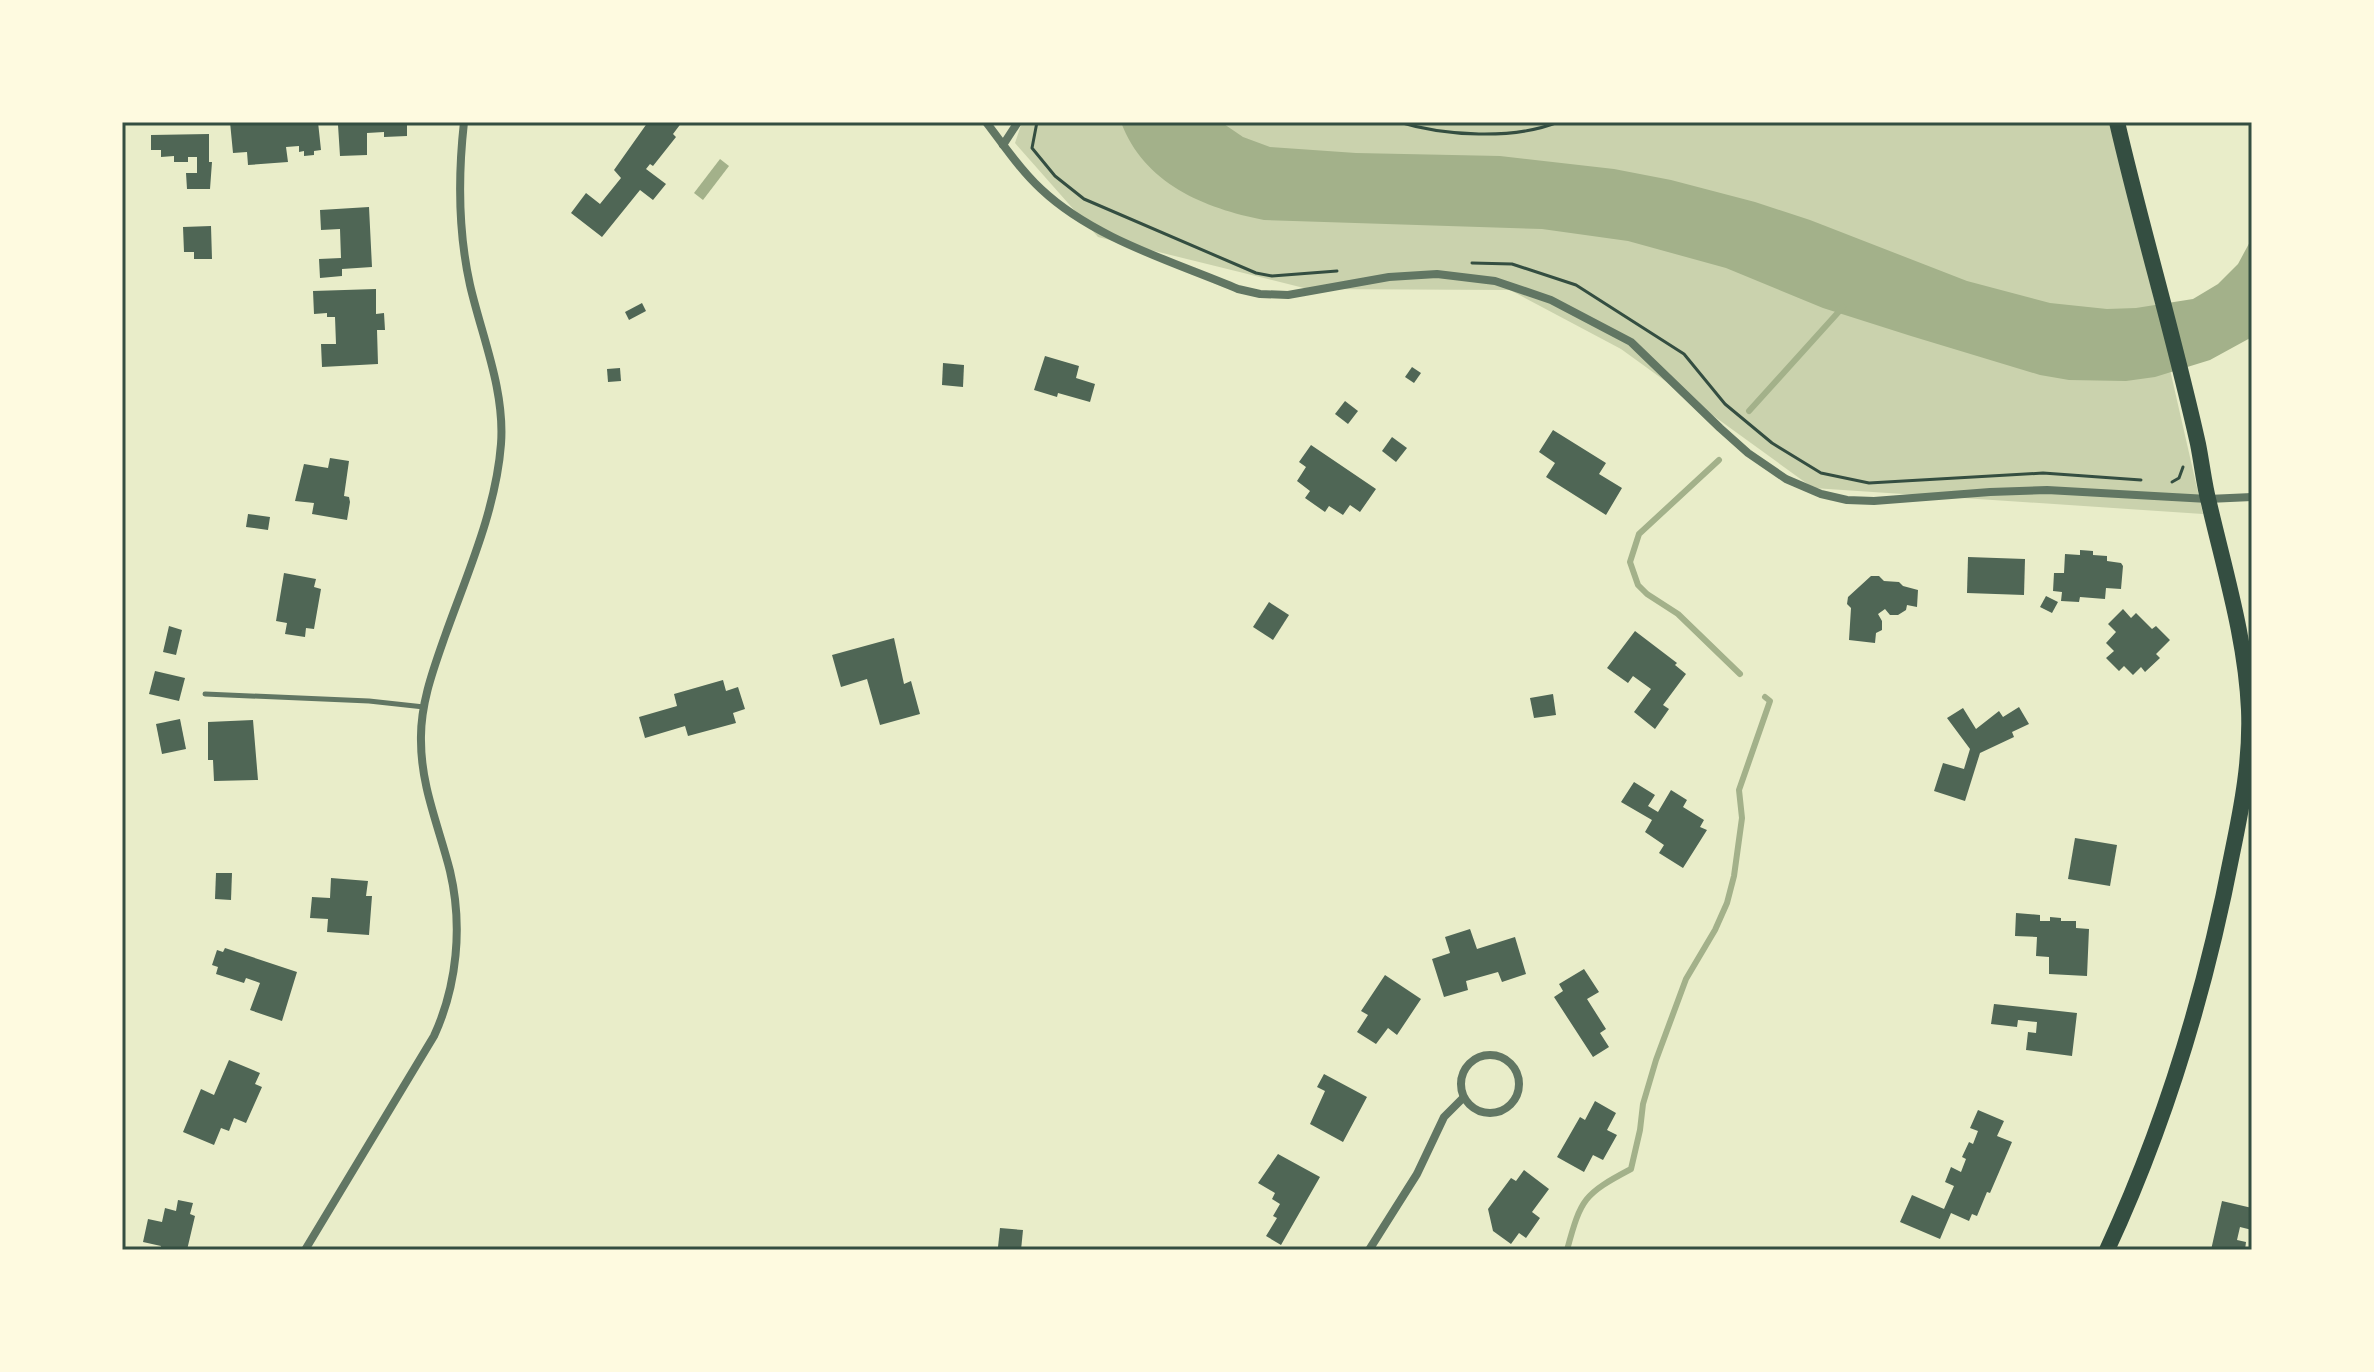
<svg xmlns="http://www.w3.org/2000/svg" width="2374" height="1372" viewBox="0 0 2374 1372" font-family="'Exo 2',sans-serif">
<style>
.green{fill:#cad2ad}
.water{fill:#a3b18a}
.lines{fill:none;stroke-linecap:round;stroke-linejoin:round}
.stream{stroke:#a3b18a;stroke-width:6}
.building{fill:#4f6655}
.path{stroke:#344e41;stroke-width:3}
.service{stroke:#617663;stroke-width:5}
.minor{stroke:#617663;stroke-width:8}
.secondary{stroke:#344e41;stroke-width:16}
.neatline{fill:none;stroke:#344e41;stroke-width:3}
</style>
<rect width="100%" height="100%" fill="#e9edc9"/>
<path class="green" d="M1022,122H2104L2115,129L2203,514L1813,488L1621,349L1510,290L1308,289L1098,237L1015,143Z"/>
<g class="water">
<path d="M1121,122H1221L1243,137L1270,147L1356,153L1500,156L1614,169L1671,180L1755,202L1810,220L1967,281L2050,303L2107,309L2136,308L2193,299L2218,284L2238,264L2252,238V337L2210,360L2155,377L2126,381L2069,380L2040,375L1911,336L1823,308L1726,268L1628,241L1542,229L1264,220C1204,208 1144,184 1121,122Z"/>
<path d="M720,159L729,166L703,200L694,193Z"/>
</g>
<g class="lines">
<g class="stream">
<path d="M1749,411L1843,307"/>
<path d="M1719,460L1639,534L1630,562L1638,585L1647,594L1678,614L1740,674"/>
<path d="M1567,1250C1581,1198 1584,1194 1631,1169L1640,1130L1643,1104L1656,1060L1686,979L1715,930L1727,903L1734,876L1742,818L1739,790L1770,701L1765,697"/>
</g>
</g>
<g class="building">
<path d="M230,122H318L321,150L314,151V155L304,156V151L299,152V146L286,147L288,162L248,165L247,152L233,153Z"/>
<path d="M349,122H407V136L384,137V132L367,133V155L340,156L338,125L349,124Z"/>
<path d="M648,122H682L673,134L676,137L653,166L650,164L646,169L666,184L653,200L640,190L602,237L571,213L586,193L600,204L621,178L614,170Z"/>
<path d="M209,134V162H212L210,189H187L186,173H197V157H188V162H174V156L161,157V150H151V135Z"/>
<path d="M369,207L372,267L342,269V276L320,278L319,259L341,258L340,229L321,230L320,210Z"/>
<path d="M211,226L212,259H194V252H184L183,227Z"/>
<path d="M376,289V314L384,313L385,330H377L378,364L322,367L321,344H336L335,317H327V313L314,314L313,291Z"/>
<path d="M642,303L646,311L629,320L625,312Z"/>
<path d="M1045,356L1079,366L1076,378L1095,384L1090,402L1058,393L1057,397L1034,390Z"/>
<path d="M943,363L964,365L963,387L942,385Z"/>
<path d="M1412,367L1421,373L1414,383L1405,377Z"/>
<path d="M620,368L621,381L608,382L607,369Z"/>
<path d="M1345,401L1358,411L1348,424L1335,414Z"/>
<path d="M1553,430L1606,463L1599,474L1622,488L1606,515L1546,477L1555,463L1539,452Z"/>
<path d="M1392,437L1407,448L1396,462L1382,451Z"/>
<path d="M1311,445L1376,489L1360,512L1350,505L1343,515L1329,506L1325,512L1305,498L1310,491L1297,481L1306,467L1299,462Z"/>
<path d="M330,458L349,461L344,496L349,497L350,502L347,520L312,514L314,503L295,501L304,464L328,468Z"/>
<path d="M248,514L270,517L268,530L246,527Z"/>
<path d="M2080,550L2093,551V555L2107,556V561L2121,563L2123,566L2121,589L2106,588L2105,599L2080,597L2079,602L2061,601L2062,592L2053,591L2054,573H2064L2065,554L2080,555Z"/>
<path d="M1968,557L2025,559L2024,595L1967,593Z"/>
<path d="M284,573L316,579L314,587L321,589L314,629L306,628L305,637L285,634L287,623L276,621Z"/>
<path d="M1871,576H1879L1884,581L1899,582L1903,586L1918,590L1917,607L1907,605L1906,610L1898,615H1890L1885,609L1878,614L1882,621V630L1876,633L1875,643L1849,640L1851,608L1847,604L1848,597Z"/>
<path d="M2046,596L2058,602L2052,613L2040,607Z"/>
<path d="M1269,602L1289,615L1273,640L1253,627Z"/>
<path d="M2123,609L2131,618L2136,613L2152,629L2156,626L2170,640L2156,654L2160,658L2145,672L2141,667L2133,675L2124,666L2119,671L2106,658L2114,651L2106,643L2116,632L2108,624Z"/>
<path d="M169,626L182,630L176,655L163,652Z"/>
<path d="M1635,631L1677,663L1675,665L1686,674L1663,705L1669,709L1655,729L1634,712L1651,689L1633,676L1628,683L1607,668Z"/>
<path d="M894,638L904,684L911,681L920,714L880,725L867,679L841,687L832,655Z"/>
<path d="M155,671L185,678L179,701L149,694Z"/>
<path d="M723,680L726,691L738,687L745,709L733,713L736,723L688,736L685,726L645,738L639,717L677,706L674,694Z"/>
<path d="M1553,694L1556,715L1534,718L1530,698Z"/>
<path d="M2019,707L2029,724L2012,732L2014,737L1980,753L1965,801L1934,791L1943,763L1964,769L1970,749L1947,718L1963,708L1976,729L1999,711L2003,717Z"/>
<path d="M180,719L186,749L162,754L156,724Z"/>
<path d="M253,720L258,780L214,781L213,760H208V722Z"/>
<path d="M1634,782L1655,795L1648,806L1658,812L1671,790L1687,800L1683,807L1704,820L1700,827L1707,830L1683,868L1659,853L1664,845L1645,832L1652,820L1621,802Z"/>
<path d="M2075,838L2117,845L2110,886L2068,879Z"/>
<path d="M216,873H232L231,900L215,899Z"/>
<path d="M331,878L368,881L366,896H372L369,935L327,932L328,919L310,918L312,897L330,898Z"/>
<path d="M2016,913L2040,915V921H2050V917L2061,918V921H2076V928L2089,929L2087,976L2049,974V957L2036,956L2037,937L2015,936Z"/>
<path d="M1470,929L1477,949L1515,937L1526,974L1502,982L1498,972L1466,981L1468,990L1444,997L1432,959L1450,953L1445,937Z"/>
<path d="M225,948L297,972L282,1021L250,1010L260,983L246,978L244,983L216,974L218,967L212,965L217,950L223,952Z"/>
<path d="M1584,969L1599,992L1587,999L1606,1029L1600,1033L1609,1047L1593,1057L1554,997L1563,991L1559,984Z"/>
<path d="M1385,975L1421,999L1397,1035L1388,1028L1376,1044L1357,1032L1368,1015L1361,1011Z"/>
<path d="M1994,1004L2077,1013L2072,1056L2026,1050L2028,1032L2036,1033L2037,1022L2018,1020L2017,1027L1991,1024Z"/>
<path d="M229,1060L260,1073L255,1084L262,1087L246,1123L234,1118L229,1131L221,1128L214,1145L183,1132L201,1089L214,1095Z"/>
<path d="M1324,1074L1367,1097L1343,1142L1310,1124L1325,1091L1317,1087Z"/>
<path d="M1595,1101L1616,1113L1607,1130L1617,1135L1603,1160L1593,1155L1584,1172L1557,1157L1580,1117L1585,1120Z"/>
<path d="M1978,1110L2004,1121L1997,1136L2012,1142L1990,1193L1987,1192L1977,1216L1972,1214L1969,1221L1951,1213L1940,1239L1900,1222L1912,1195L1944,1209L1954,1186L1945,1182L1951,1167L1961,1172L1966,1159L1962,1157L1969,1142L1973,1144L1978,1131L1970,1128Z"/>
<path d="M1278,1154L1320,1177L1281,1245L1266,1236L1277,1218L1273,1216L1280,1204L1272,1199L1275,1193L1258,1183Z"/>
<path d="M1524,1170L1549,1189L1532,1212L1540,1218L1526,1238L1519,1233L1511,1244L1493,1231L1488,1209L1511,1178L1516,1181Z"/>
<path d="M178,1200L193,1203L190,1214L195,1216L187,1250H160L161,1246L143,1242L148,1219L162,1222L165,1208L176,1211Z"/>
<path d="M2222,1201L2252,1208V1230L2240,1227L2237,1240L2246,1242L2245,1250H2211Z"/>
<path d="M1000,1228L1023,1230L1021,1250L998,1247Z"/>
</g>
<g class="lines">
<g class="path">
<path d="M1037,122L1032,148L1055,176L1084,199L1256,273L1272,276L1337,271"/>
<path d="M1399,122C1444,136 1514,140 1558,122"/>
<path d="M1472,263L1512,264L1576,285L1684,354L1725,404L1772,443L1821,473L1869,483L2043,473L2141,480"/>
<path d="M2172,482L2179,478L2183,467"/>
</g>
<path class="service" d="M205,694L369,701L424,707"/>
<g class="minor">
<path d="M986,122C1003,144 1020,170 1041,189C1094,239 1172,261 1238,289L1260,294L1288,295L1389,277L1437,274L1495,281L1551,300L1631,342L1720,428L1748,453L1786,479L1821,494L1847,500L1874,501L1990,492L2047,490L2208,499L2252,497"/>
<path d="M1003,145L1018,122"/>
<circle cx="1490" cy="1084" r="29"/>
<path d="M305,1250L434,1036C457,986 463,926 450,871C439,827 421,787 421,741C420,705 433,670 445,636C467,574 496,510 501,444C505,390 482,337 470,285C458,231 458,176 464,122"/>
<path d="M1369,1250L1417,1174L1444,1117L1462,1099"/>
</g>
<path class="secondary" d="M2107,1250C2165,1125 2206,989 2232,854C2242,806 2251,759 2249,710C2246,640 2225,572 2209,503C2204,484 2202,464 2198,444C2174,336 2142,230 2117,122"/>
</g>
<rect width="2374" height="1372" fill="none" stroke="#fefae0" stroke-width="248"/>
<rect x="124" y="124" width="2126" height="1124" class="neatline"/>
</svg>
